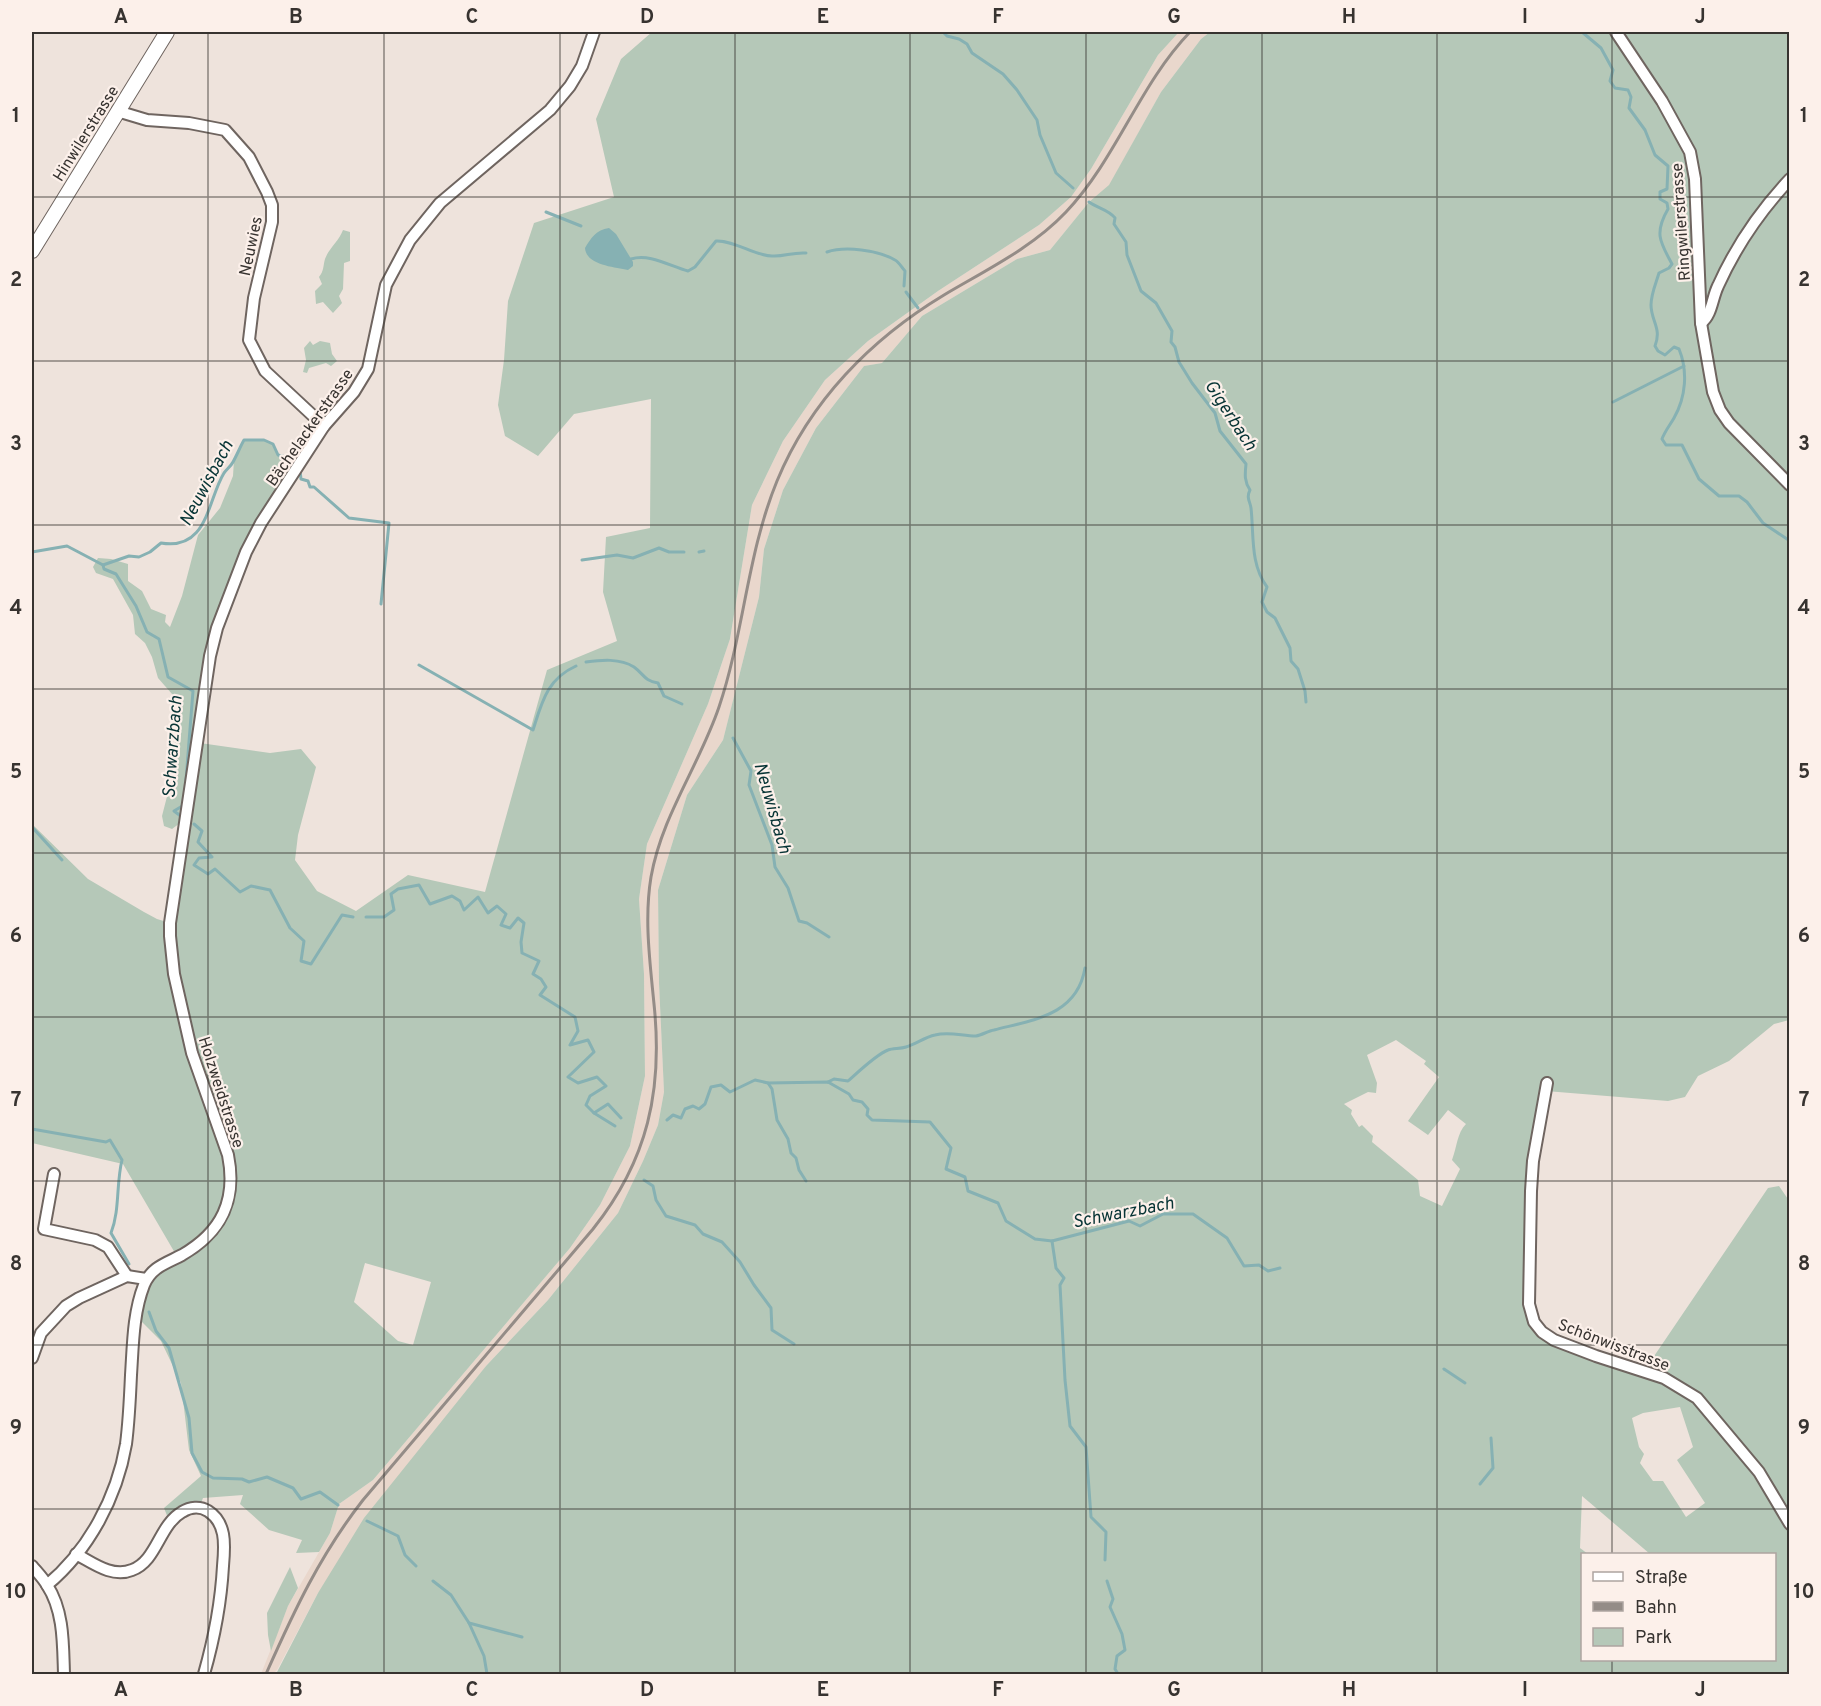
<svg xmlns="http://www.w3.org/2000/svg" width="1821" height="1706" viewBox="0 0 1821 1706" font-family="Overpass,sans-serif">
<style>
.built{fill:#e9d7cc}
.green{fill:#b5c8b8;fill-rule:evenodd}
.water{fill:#86b1b3}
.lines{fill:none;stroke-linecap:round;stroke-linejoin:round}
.stream{stroke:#86b1b3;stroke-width:3}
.minor-casing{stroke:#6f6560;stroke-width:14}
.major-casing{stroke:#6f6560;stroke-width:16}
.minor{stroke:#fff;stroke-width:10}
.major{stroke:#fff;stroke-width:14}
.rail{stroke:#948c87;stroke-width:3}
.grid{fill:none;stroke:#373330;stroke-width:1.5;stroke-opacity:0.55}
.labels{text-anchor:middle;stroke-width:4.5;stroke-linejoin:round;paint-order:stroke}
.street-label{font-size:16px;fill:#373330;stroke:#fcf0ea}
.water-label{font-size:18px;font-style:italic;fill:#073435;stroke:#fcf0ea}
.neatline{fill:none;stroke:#373330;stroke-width:2}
.grid-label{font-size:20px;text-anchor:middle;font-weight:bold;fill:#373330}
</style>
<rect width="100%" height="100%" fill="#eee3dc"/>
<path class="built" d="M1179,32H1210L1201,39L1161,92L1109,186L1089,202L1050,250L1017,259L922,316L882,363L864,366L816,428L783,490L764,549L759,597L723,740L687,795L658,890L659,983L664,1092L658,1125L643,1161L618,1213L548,1300L486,1366L318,1593L277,1670L273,1674H261L288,1606L330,1533L339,1504L373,1480L570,1248L600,1205L630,1146L645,1076L644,974L639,899L647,844L708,704L730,639L752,505L783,441L825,380L868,341L938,291L1039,225L1071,197L1091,169L1158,55Z"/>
<g class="green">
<path d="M652,32H1179L1158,55L1091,169L1071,197L1039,225L938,291L868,341L825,380L783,441L752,505L730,639L708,704L647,844L639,899L644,974L645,1076L630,1146L600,1205L570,1248L373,1480L339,1504L330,1533L319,1552L296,1553L302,1540L269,1530L240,1504L243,1495L203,1498L199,1508L170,1523L164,1508L201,1476L189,1450L181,1383L161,1341L131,1311L147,1273L175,1253L123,1164L32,1143V824L88,879L144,912L157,919L170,923L200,743L270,753L301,749L316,767L298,835L295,860L317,891L356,911L408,875L485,892L547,670L617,641L603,592L606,537L650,528L651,399L574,414L538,456L505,436L498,405L504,360L508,301L534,223L614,197L596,119L621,59ZM365,1263L431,1282L413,1345L398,1341L354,1302Z"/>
<path d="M1210,32H1789V1020L1774,1024L1729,1061L1698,1076L1685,1097L1668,1101L1546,1091L1536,1139L1529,1304L1542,1332L1644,1371L1768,1188L1779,1186L1790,1202L1789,1674H276L318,1593L364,1518L486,1366L548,1300L618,1213L643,1161L658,1125L664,1092L659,983L658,890L687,795L723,740L759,597L764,549L783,490L816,428L864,366L882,363L922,316L1017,259L1050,250L1089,202L1109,185L1161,92L1201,39ZM1396,1040L1426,1061L1424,1064L1439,1077L1408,1121L1428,1135L1448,1110L1466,1124C1457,1133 1457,1147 1452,1160L1460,1169L1442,1206L1420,1196L1418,1180L1372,1142L1373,1136L1362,1125L1359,1127L1351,1114L1352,1110L1344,1104L1368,1092L1376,1093L1377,1083L1367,1055ZM1680,1407L1693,1447L1677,1460L1705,1503L1686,1517L1663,1481H1653L1640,1463L1644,1454L1639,1447L1632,1418L1643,1413ZM1582,1496L1650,1554H1774V1660H1582V1554H1588L1580,1548Z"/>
<path d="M343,230L350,232V261L344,263L343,289L339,296L342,303L333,313L323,302L316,304L315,291L322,284L319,277C324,271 323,266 325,259C329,248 339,241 343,230Z"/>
<path d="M310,341L313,345L320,341L330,343L332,354L337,361L331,366L326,363L309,368L307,373L303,372L306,360L304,348Z"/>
<path d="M244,440H264L273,444L278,455L290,458L298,467L261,523L217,628L184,820L172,829L164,826L162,816L172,777L179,702L158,678L152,657L145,643L135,634L133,615L113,579L96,573L93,567L98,558L111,559L128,564V581L142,591L151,609L166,615L165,622L170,627L182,596L198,535L220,508L233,476L234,460Z"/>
<path d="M290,1567L298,1588L288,1606L271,1651L268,1635L267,1613Z"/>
</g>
<path class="water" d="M609,228L616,234L633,262V266L628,270C614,267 586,265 585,248C591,238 596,230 609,228Z"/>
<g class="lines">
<g class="stream">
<path d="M943,32L947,36L959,39L967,44L972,53L1003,74L1017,90L1037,120L1040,135L1056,173L1073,188"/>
<path d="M1582,32L1601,48L1613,70L1610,81L1615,88L1628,90L1631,97L1629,108L1645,130L1655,155L1668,166L1667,189L1660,192V199L1667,203L1668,209C1654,233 1660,242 1672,264L1669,268L1659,273C1656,283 1651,294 1651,305C1651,321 1662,328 1655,346L1658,351L1665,355L1674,347L1679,349C1688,371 1686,397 1674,418C1670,425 1665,431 1662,439L1666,445H1682L1699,479L1719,496H1739L1747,502L1763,523L1790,541"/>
<path d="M1089,202C1097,208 1109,210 1115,218L1114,224L1126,242L1127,255L1141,291L1156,303L1172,331L1171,342L1175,347L1179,362L1192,383L1215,413L1220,431L1246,464C1245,474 1244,481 1250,490C1246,498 1250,501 1251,508C1254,535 1250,564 1267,587L1262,602L1267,612L1275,618L1290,648L1291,661L1298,669L1305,691L1306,702"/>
<path d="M546,212L581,226"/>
<path d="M827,252C845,246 878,250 895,260C899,262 902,268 905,271L904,286"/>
<path d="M631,259C649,253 670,266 688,271L695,267L716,241C734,240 755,256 772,256C784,257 792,252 806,253"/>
<path d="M906,292L918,308"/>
<path d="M1613,402L1684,366"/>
<path d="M300,471L301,479L308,481L310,487H314L349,518L389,523L381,604"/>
<path d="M32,552L67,546L103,565L104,569L116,574L136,606L147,632L159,639L168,677L193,691L186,780"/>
<path d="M699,552L704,551"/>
<path d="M582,560L617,555L633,558L659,548L669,552H684"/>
<path d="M103,565L129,556L139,557L150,552L161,543C208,551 207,501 224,473C227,469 231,466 233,462C237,455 240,447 244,440H264L273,444L278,455L290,458L294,462"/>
<path d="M586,662C601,660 620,658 634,667C645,675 643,680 658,683L664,696L682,704"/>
<path d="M419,665L533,730C542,702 547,679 576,666"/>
<path d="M733,738L751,771L749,785L772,845L775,867L788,888L799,921L807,923L829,937"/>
<path d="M182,817L174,811L184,805"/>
<path d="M194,824L202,831L198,842L212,857L199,858L194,865L208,874L215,869L240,892L251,886L270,890L290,928L304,941L301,961L311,964L342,915L353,917"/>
<path d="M32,827L62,860"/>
<path d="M366,917H384L394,910L391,894L398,889L419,885L430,904L452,896L460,901L464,910L478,897L488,913L497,906L506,914L501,925L510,928L518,918L524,923L521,942L522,953L539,961L533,974L541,979L546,987L540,995L575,1017L578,1031L570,1045L588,1040L594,1052L568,1077L578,1083L597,1077L606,1086L590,1096L586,1105L594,1113L608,1104L621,1118"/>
<path d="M828,1082L834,1079L848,1081C857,1073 877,1054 888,1050C893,1048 900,1049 906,1047C916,1044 925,1037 935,1035C949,1031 962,1036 976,1036C982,1035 988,1031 994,1030C1032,1020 1077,1016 1085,968"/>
<path d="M768,1083L772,1089L777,1120L788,1139L791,1153L796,1158L799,1170L806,1181"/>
<path d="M594,1113L615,1126"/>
<path d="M667,1120L673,1115L681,1118L685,1109L693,1106L699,1109L705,1104L711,1087L721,1085L730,1092L755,1080L768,1083L828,1082L849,1094L853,1100L862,1102L868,1109L867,1115L872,1120L930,1122L951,1148L946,1169L965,1177L968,1191L998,1203L1006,1221L1035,1239L1052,1241L1129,1221L1140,1226L1163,1214H1193L1227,1238L1244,1266L1259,1265L1268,1271L1280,1268"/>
<path d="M32,1129L106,1142L110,1140L122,1160C116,1184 120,1210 111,1233L129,1264"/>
<path d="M644,1180L653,1186L656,1200L666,1216L695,1225L703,1234L722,1242L740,1262L754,1285L771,1308L772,1330L794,1344"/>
<path d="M1052,1241L1056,1268L1064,1278L1060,1285L1065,1380L1070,1426L1086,1447L1091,1517L1106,1532L1105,1560"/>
<path d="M149,1312L156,1331L169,1348L189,1418L192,1453L202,1472L213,1478L242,1479L249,1482L267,1477L293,1488L301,1499L320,1492L338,1505"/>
<path d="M1444,1369L1465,1383"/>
<path d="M1480,1484L1493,1468L1491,1438"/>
<path d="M367,1521L398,1536L405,1555L416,1566"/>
<path d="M433,1581L451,1595L469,1623L522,1637"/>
<path d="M1107,1581L1113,1599L1110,1607L1122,1634L1125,1650L1117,1656L1115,1669L1118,1674"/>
<path d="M469,1623L484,1656L487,1674"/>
</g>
<defs>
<g id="minor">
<path d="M1616,32L1662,101L1690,152L1695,179L1701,323L1713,392L1720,410L1729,423L1790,485"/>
<path d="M117,111L147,120L189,123L225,130L249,157L267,192L272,205V222L254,298L249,340L265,371L324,426"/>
<path d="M1701,323C1712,315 1712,298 1718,286C1736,246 1760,211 1790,179"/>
<path d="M1547,1083L1533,1161L1531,1191L1529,1304L1534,1322L1542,1332L1554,1340L1596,1356L1664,1378L1697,1398L1759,1472L1790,1524"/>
<path d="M54,1174L44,1229L95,1240L108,1247L127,1276"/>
<path d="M32,1358L41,1333L66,1306L79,1298L127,1276L146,1279"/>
<path d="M76,1554C93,1563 112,1578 132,1570C157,1561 159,1525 182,1512C190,1507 200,1506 208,1511C216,1516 221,1524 223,1534C225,1544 224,1555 223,1566C221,1603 214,1639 204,1674"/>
<path d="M32,1566C37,1572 43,1578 47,1585C64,1611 63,1644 64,1674"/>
<path d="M47,1585C89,1550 117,1497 126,1444C129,1421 130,1398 131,1375C133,1345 133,1313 144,1285C151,1267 167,1263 182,1255C222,1232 237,1200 228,1155L192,1053L174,974L170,936V923L210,656L217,628L246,552L261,523L324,426L354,392L368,369L386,285L410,240L440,203L550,110L570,86L582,66L594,32"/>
</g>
<path id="major" d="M32,251L167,32"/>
</defs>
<use href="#minor" class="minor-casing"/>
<use href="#major" class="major-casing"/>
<use href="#minor" class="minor"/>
<use href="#major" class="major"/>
<path class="rail" d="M266,1674C294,1611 320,1555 363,1500L593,1229C648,1160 663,1090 654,1004C650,962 644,919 651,877C662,815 699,766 719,707C744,633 747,554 777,481C810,401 871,339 944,295C986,270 1032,248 1066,212C1117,158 1139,85 1190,32"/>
</g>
<path class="grid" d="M208,32V1674M384,32V1674M560,32V1674M735,32V1674M910,32V1674M1086,32V1674M1262,32V1674M1437,32V1674M1612,32V1554M32,197H1790M32,361H1790M32,525H1790M32,689H1790M32,853H1790M32,1017H1790M32,1181H1790M32,1345H1790M32,1509H1790M1612,1660V1674"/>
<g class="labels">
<g class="street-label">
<text transform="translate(85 133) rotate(-58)" y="6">Hinwilerstrasse</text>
<text transform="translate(1680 222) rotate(-94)" y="6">Ringwilerstrasse</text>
<text transform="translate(250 246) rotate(-78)" y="6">Neuwies</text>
<text transform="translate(309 427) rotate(-55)" y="6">Bächelackerstrasse</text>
<text transform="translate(222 1092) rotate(72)" y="6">Holzweidstrasse</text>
<text transform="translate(1614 1344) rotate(21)" y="6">Schönwisstrasse</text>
</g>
<g class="water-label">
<text transform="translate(1231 415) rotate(57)" y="6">Gigerbach</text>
<text transform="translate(206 483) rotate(-62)" y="6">Neuwisbach</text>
<text transform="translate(172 747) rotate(-86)" y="6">Schwarzbach</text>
<text transform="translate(773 808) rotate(74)" y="6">Neuwisbach</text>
<text transform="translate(1123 1212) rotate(-11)" y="6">Schwarzbach</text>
</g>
</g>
<rect width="1821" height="1706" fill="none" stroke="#fcf0ea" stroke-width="66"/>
<rect x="1581" y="1553" width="195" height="108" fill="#fcf0ea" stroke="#ada4a0" stroke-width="1.5"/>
<rect x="1593" y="1572" width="30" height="9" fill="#ffffff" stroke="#ada4a0" stroke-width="1.5"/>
<text x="1635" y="1583" font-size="18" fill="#373330">Straße</text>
<rect x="1593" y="1602" width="30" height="9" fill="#948c87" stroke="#ada4a0" stroke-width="1.5"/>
<text x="1635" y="1613" font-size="18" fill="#373330">Bahn</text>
<rect x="1593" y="1628" width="30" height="18" fill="#b5c8b8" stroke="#ada4a0" stroke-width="1.5"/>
<text x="1635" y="1643" font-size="18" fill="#373330">Park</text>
<rect x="33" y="33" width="1755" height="1640" class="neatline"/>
<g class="grid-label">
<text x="121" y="23">A</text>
<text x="296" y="23">B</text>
<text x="472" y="23">C</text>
<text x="647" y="23">D</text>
<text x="823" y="23">E</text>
<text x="998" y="23">F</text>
<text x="1174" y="23">G</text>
<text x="1349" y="23">H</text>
<text x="1525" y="23">I</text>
<text x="1700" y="23">J</text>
<text x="16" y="122">1</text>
<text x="1804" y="122">1</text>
<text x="16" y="286">2</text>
<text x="1804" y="286">2</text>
<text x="16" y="450">3</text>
<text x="1804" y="450">3</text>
<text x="16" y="614">4</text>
<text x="1804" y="614">4</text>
<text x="16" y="778">5</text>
<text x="1804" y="778">5</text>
<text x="16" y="942">6</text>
<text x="1804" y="942">6</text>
<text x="16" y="1106">7</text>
<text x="1804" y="1106">7</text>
<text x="16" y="1270">8</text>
<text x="1804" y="1270">8</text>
<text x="16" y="1434">9</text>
<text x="1804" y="1434">9</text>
<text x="16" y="1598">10</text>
<text x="1804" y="1598">10</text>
<text x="121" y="1696">A</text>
<text x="296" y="1696">B</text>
<text x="472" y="1696">C</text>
<text x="647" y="1696">D</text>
<text x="823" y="1696">E</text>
<text x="998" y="1696">F</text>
<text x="1174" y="1696">G</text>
<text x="1349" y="1696">H</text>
<text x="1525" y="1696">I</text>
<text x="1700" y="1696">J</text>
</g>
</svg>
